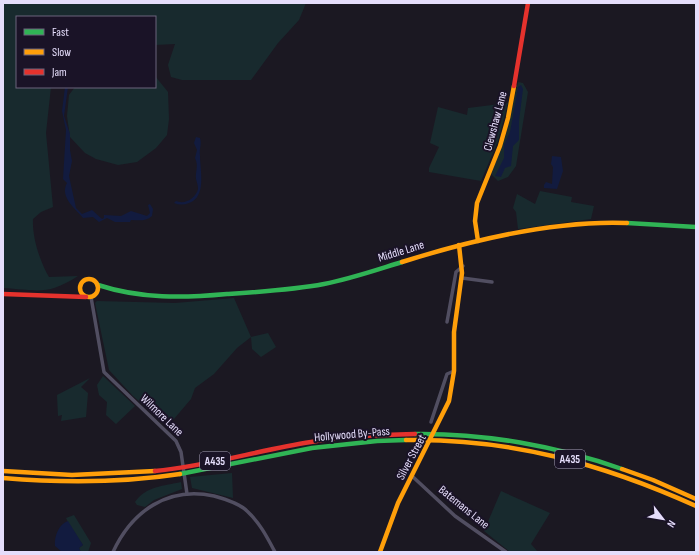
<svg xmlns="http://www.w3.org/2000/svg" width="699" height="555" viewBox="0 0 699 555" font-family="'Sofia Sans Condensed',sans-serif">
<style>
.green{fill:#182a2e}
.water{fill:#121b3f}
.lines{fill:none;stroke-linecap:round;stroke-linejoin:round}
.street{stroke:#514e61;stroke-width:3.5}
.fast{stroke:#30b455;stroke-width:4.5}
.slow{stroke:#ff9f0a;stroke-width:4.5}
.jam{stroke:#e5322d;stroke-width:4.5}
.labels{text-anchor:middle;stroke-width:4;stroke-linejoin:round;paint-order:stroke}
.shield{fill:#1a1327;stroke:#a8a0bb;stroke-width:1}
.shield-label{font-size:11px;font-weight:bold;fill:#e5ddfb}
.street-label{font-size:12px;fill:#e5ddfb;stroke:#1a1327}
</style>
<rect width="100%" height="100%" fill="#1b1822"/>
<g class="green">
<path d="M3,3H306L299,20L278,43L251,80H182L171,77L168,65L175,44L155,45V17H17V87H51L46,133L53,207L41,212L33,219C32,237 40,262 49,277L78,276C47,296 38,290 3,288Z"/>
<path d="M155,76L168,92L169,119L167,135L156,148L137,162L118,165L96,159L85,153L70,137L67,116L69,95L75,87H155Z"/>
<path d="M518,82L523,83L528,92L516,166L508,177L498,181L491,174L505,138Z"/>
<path d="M508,103L498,141L481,181L429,172V168L439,147L430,143L438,107L467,115L468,108Z"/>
<path d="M540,191L572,197L571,202L594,206L591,219L518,229L516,212L513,208L517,194L535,204Z"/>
<path d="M234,298L251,337L268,333L276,347L261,357L252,349L251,337L237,348L214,374L195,388L191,399L168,426L133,396L109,370L95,303L97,301L175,303Z"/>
<path d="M103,376L135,406L116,424L106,415L107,402L99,395L97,385Z"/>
<path d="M90,378L81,387L88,393L86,417L61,421L62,415L58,416L57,395Z"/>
<path d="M232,473L233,498L192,488L190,477Z"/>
<path d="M181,482L182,489L154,500L145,507L137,505L135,502C146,486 164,486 181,482Z"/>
<path d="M501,491L550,513L531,544L538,552H510L484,531Z"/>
<path d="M74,515L91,543L88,552H81L79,548L83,545L70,526L66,518Z"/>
</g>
<g class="water">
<path d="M521,85L523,89L519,121V140L513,146L511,166L505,168L501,177L495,176L504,158V145L510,132L518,87Z"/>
<path d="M65,87H68L64,116L70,134V150L72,161L69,176L76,208L82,214L92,210L102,219L104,218V215L121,216L131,211L147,216L150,213L148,205L150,204L153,209L152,216C145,222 139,220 131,220L130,222H115L107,218L99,222L93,217L83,218C76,209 59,197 67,183L63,179L66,130L62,111Z"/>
<path d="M196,137L200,138C202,145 199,148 200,156C200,170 207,197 189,203C184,205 179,205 174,203L176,201C185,205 196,198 198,189C198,185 197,183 196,179C195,172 199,166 195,158L197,150L194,143Z"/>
<path d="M552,156L561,157L563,171L557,189L544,188V185L546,182L552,184L553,167L551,164Z"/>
<path d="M68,521L83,545L79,548L81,552H62L55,546C54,536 59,524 68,521Z"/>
</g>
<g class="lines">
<g class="street">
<path d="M462,278L492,282"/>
<path d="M91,297L104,372L176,441L181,452L187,494"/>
<path d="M447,322L456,272L463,266"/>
<path d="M431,422L447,374L454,371"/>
<path d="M412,476L455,516L506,552"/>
<path d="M113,552C132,511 168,486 214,496C225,499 239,503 247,511C260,523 267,537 275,552"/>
</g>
<g class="fast">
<path d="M627,223L696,227"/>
<path d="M98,285C141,299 183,298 227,294C259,292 292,290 324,284C350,279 376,270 402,262"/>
<path d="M415,434C484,433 557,446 622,469"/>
<path d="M180,474L312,448L377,441L406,440"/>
</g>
<g class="slow">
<path d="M478,241L475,221L477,203L500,146L508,118L514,86"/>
<path d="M402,262C472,240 553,220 627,223"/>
<circle cx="89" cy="288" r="9"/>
<path d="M406,440C509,438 603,464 696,506"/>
<path d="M622,469L653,480L696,499"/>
<path d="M3,471L72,475L155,471"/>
<path d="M3,478C62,483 121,483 180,474"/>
<path d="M380,552L398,503L449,401L454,371V332L462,273L459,245"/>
</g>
<g class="jam">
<path d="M514,86L528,3"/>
<path d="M3,294L86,297"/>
<path d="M155,471C208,466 259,450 311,442C346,436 380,435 415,434"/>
</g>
</g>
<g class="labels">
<g class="shield">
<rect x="555" y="450" width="30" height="18" rx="3"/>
<rect x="200" y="452" width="30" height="18" rx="3"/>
</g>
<g class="shield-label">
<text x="570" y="463">A435</text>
<text x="215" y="465">A435</text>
</g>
<g class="street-label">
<text transform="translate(495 121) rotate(-75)" y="4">Clewshaw Lane</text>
<text transform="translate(401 251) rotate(-17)" y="4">Middle Lane</text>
<text transform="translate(162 415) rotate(44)" y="4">Wilmore Lane</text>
<text transform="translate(352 434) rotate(-5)" y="4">Hollywood By-Pass</text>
<text transform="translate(411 457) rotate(-62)" y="4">Silver Street</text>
<text transform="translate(464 507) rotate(39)" y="4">Batemans Lane</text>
</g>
</g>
<rect width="699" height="555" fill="none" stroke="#e5ddfb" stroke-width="8"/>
<rect x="16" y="16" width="140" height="72" fill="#1a1327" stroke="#6b647c"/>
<rect x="24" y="29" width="20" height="6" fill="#30b455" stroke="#6b647c"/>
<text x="52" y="36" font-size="12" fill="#e5ddfb">Fast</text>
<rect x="24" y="49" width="20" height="6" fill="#ff9f0a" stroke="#6b647c"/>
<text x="52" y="56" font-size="12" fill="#e5ddfb">Slow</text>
<rect x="24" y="69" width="20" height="6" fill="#e5322d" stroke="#6b647c"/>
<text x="52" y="76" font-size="12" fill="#e5ddfb">Jam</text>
<g transform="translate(663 519) rotate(121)" stroke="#1a1327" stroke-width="3" paint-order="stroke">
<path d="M0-3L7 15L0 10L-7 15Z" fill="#e5ddfb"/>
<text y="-6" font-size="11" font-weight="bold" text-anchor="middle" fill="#e5ddfb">N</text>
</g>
</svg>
